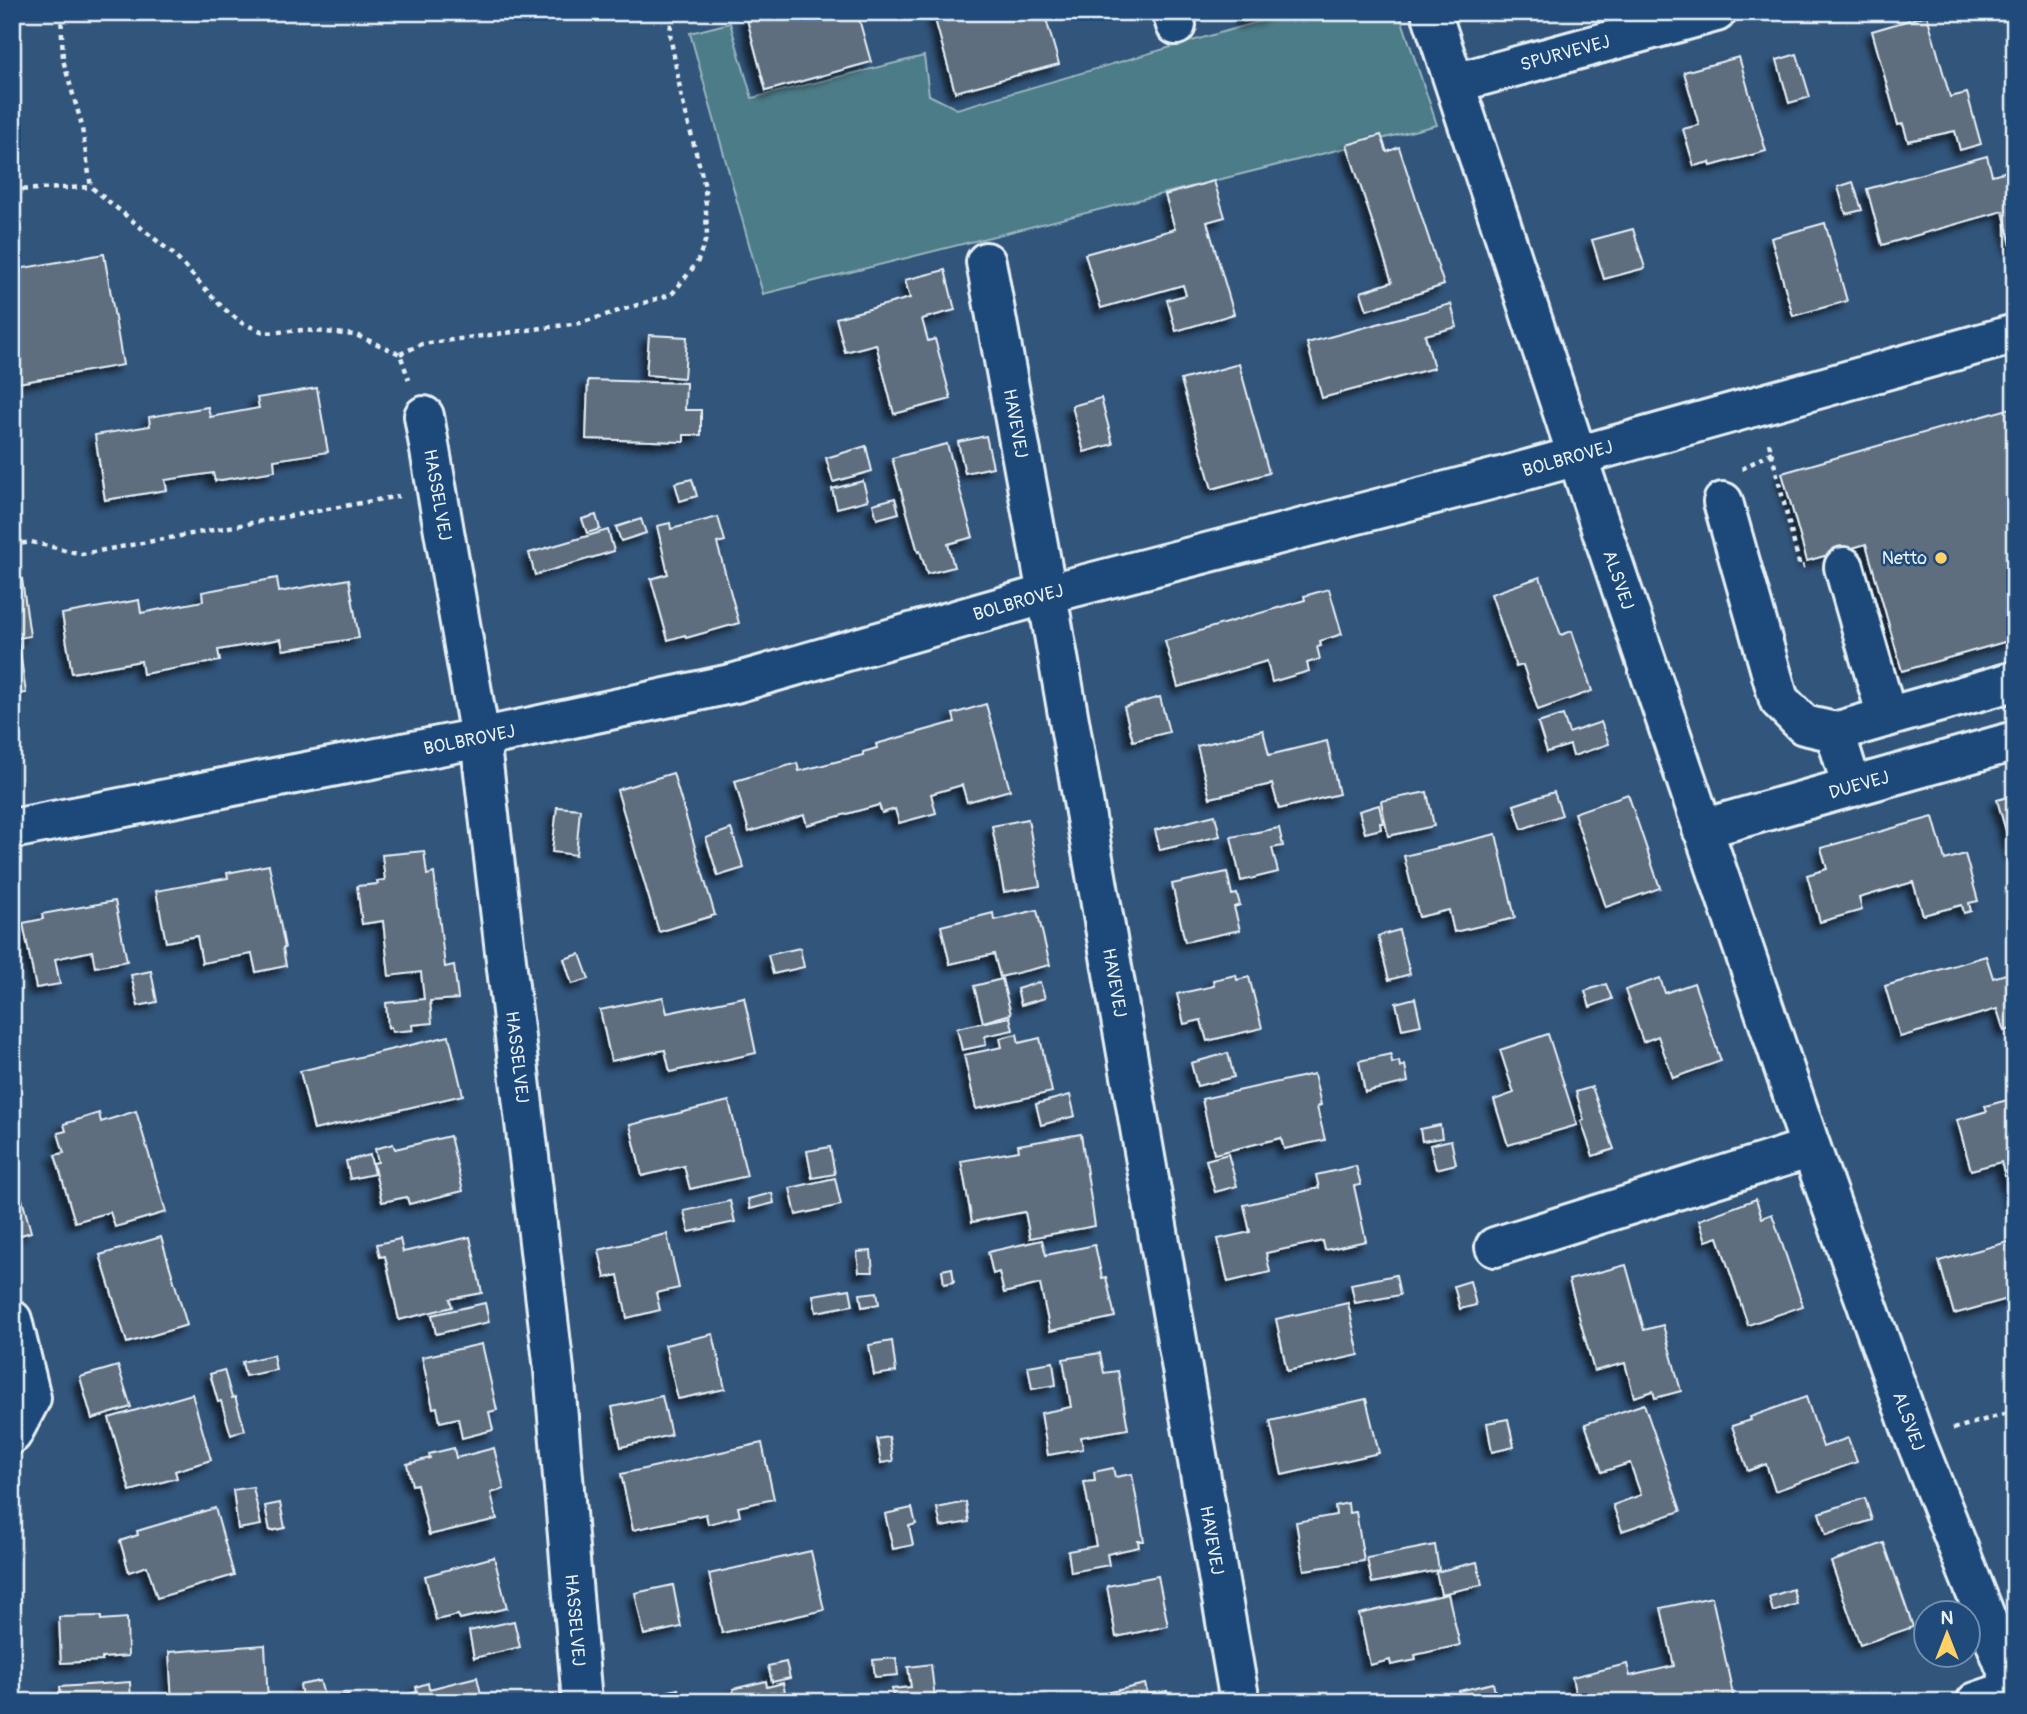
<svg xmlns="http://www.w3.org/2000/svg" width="2027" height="1714" viewBox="0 0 2027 1714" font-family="Pangolin,sans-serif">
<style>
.green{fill:#4c7c88;stroke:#9ab6c0;stroke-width:2}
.building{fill:#5e6e7e;stroke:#e8f1f8;stroke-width:2;filter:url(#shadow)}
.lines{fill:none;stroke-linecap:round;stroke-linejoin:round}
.minor-casing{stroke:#e8f1f8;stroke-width:44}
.path{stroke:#e8f1f8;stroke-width:4.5;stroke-dasharray:5 5;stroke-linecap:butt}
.minor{stroke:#1f4a7a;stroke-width:38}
.poi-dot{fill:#ffd166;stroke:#1f4a7a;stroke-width:2.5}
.labels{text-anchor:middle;stroke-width:5;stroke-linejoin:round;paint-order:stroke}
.street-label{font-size:18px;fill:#e8f1f8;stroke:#1f4a7a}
.poi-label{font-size:18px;fill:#e8f1f8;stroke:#1f4a7a;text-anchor:end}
</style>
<defs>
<filter id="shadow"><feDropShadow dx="-6" dy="6" stdDeviation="3.5" flood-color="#0009"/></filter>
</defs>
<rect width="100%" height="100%" fill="#32557b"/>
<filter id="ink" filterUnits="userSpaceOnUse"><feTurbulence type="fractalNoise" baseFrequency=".0143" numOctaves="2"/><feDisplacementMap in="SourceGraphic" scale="14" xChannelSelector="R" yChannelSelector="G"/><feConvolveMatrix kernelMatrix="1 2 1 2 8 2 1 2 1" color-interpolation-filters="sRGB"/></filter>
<g filter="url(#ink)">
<path class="green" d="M1292,12H1399L1437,125L763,294L690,33L730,23L752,98L924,56L929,95L957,109Z"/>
<g class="building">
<path d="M745,12H857L871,62L766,91Z"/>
<path d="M933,12H1044L1059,64L955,92Z"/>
<path d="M1241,12H1272V14L1244,21Z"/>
<path d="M1927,15L1950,97L1967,93L1981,144L1960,150L1955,131L1908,141L1903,124L1898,125L1872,31Z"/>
<path d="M1797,54L1810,97L1789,103L1777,60Z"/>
<path d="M1739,57L1766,151L1711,166L1710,162L1694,166L1683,129L1699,125L1684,72Z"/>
<path d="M1381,135L1387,152L1399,147L1444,285L1367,310L1361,292L1392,282L1347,145Z"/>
<path d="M1987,156L1992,175L2015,169V250H2012L2003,211L1882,245L1867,189Z"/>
<path d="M1214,181L1225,217L1207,222L1234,314L1176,331L1167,300L1186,295L1183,285L1101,308L1085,254L1175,229L1165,195Z"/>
<path d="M1853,182L1862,210L1846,214L1838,187Z"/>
<path d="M1825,223L1847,301L1793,316L1771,238Z"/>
<path d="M1633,229L1645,268L1604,279L1592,240Z"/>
<path d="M104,254L123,365L12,384V270Z"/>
<path d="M945,270L955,310L922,319L928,341L935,339L951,399L894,414L876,344L845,352L836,318L910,298L905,280Z"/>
<path d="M1451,304L1457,327L1425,335L1434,368L1322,398L1307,343Z"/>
<path d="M649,335L687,337L684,378L646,375Z"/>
<path d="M1239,364L1269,473L1212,489L1181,380Z"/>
<path d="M588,380L686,383L685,410H701V435H684V442L586,439Z"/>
<path d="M317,388L328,452L274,460L275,471L215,481L213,473L165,480L167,490L105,500L95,435L150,426L149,417L208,407L210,417L259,408L257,398Z"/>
<path d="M1101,398L1113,444L1084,452L1072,406Z"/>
<path d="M2015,407V639L1902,671L1866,544L1807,561L1782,473Z"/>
<path d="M986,436L993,467L965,473L958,442Z"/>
<path d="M947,444L973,537L948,544L954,567L927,574L920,551L918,552L892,458Z"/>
<path d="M866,446L872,471L833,482L826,458Z"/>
<path d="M692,479L697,496L680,501L675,483Z"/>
<path d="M863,481L868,500L837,508L832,489Z"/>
<path d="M895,498L899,513L877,519L873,504Z"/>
<path d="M596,515L600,529L587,533L582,519Z"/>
<path d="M718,517L725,541L717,543L739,623L686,638L685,635L668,640L651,579L668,574L657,526L670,523L671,529Z"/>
<path d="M641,519L646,533L621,541L616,527Z"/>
<path d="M608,530L614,551L535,575L529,553Z"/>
<path d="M1540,577L1561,635L1572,631L1592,691L1538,710L1523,665L1516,667L1491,594Z"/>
<path d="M277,578L279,592L349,579L359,638L283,650L281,639L218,650L220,661L143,674L141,661L72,673L62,614L139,600L141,613L203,601L202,592Z"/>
<path d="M22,579L30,636L18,638L26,693L12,695V580Z"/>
<path d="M1329,589L1342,634L1320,641L1321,646L1317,647L1320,659L1307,663L1309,671L1272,682L1267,661L1178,687L1165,641L1305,600L1304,596Z"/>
<path d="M1160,697L1169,732L1133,741L1124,707Z"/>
<path d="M986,704L1010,790L967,802L962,785L931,794L936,813L899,823L895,809L882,813L879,805L807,825L804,815L749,832L735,781L797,763L799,771L863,755V752L877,748L876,744L955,722L953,714Z"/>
<path d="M1563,715L1569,733L1601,722L1609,744L1573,756L1570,745L1547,752L1538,723Z"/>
<path d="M1263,730L1269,755L1327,741L1339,794L1279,809L1272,784L1210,798L1197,746Z"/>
<path d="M673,773L715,915L659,932L617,790Z"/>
<path d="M1427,792L1434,826L1388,836L1381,801Z"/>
<path d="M1554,792L1562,815L1522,829L1514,805Z"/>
<path d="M1628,794L1660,888L1606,907L1574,813Z"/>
<path d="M2015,795V854L2013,855L1997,800Z"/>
<path d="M1379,805L1383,823H1380L1381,829L1365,833L1359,811Z"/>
<path d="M557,807L580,809L576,855L552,852Z"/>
<path d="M1215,815L1220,836L1160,850L1155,830Z"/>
<path d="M1933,817L1945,860L1965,854L1978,901L1969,903L1971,911L1964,913L1962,905L1923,915L1913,882L1859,898L1862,910L1820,922L1807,875L1827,869L1821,848Z"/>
<path d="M1028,819L1040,886L1004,892L992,826Z"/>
<path d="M1279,828L1283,846L1272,848L1278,872L1241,881L1231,837Z"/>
<path d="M731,829L744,868L718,876L706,838Z"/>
<path d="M1496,834L1515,918L1454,932L1449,910L1419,917L1404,856Z"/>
<path d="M424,851L427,875L434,873L445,967L454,965L458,999L430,1001L432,1023L412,1025L413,1030L392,1032L391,1027L388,1028L386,1003L424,999L421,972L389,976L383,921L362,924L357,886L378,884L377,881L385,880L382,855Z"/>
<path d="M269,865L285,948H283L286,966L256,972L252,954L202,963L197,936L166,942L156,891L228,878L227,873Z"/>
<path d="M1227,872L1232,895L1237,894L1240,905L1234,907L1240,930L1185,942L1172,884Z"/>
<path d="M115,901L127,961L95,967L92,951L55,959L60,984L36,988L23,923L43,919L42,914Z"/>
<path d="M1037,910L1050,965L1000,977L994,954L950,964L941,926L993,913L994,920Z"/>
<path d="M1399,930L1410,974L1389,980L1378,936Z"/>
<path d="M800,948L804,967L773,974L768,955Z"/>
<path d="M580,954L589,979L572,984L564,959Z"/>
<path d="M1986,956L1993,978L2015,971V1028L2004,1031L1997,1009L1900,1037L1885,986Z"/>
<path d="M151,971L157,1002L138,1006L131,975Z"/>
<path d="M1236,975L1237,980L1249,977L1262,1028L1207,1041L1201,1020L1184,1024L1177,994L1214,986L1213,980Z"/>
<path d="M1660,978L1665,993L1694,983L1721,1061L1673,1078L1658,1036L1643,1042L1625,990Z"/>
<path d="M1002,979L1011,1014L983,1022L974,986Z"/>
<path d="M1040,982L1045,998L1021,1005L1017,989Z"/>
<path d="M1606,984L1612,999L1590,1007L1585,991Z"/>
<path d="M663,997L667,1013L744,997L756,1053L670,1072L665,1050L611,1061L600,1010Z"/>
<path d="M1415,998L1421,1025L1402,1029L1396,1003Z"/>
<path d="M1010,1017L1013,1030L985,1036L986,1045L962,1050L957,1028Z"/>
<path d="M1017,1034L1019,1043L1040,1038L1052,1092L976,1109L964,1055L1002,1047L1000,1038Z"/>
<path d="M1548,1034L1577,1125L1508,1145L1494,1100L1514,1093L1500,1050Z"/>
<path d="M449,1036L463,1095L314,1130L300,1071Z"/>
<path d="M1228,1053L1234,1077L1197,1086L1191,1063Z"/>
<path d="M1391,1054L1392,1063L1399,1061L1400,1067L1405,1065L1408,1082L1365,1092L1359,1061Z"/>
<path d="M1314,1074L1321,1105L1317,1107L1325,1140L1284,1149L1281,1138L1214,1154L1202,1099Z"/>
<path d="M1592,1087L1614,1149L1593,1156L1581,1121L1584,1120L1576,1092Z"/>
<path d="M1070,1095L1075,1116L1041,1125L1036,1104Z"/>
<path d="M2015,1098V1210L2001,1162L1971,1170L1957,1120L1987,1111L1985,1106Z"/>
<path d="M729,1101L747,1176L690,1189L684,1166L642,1176L630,1125Z"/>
<path d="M136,1111L166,1212L115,1227L110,1212L75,1222L55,1155L64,1153L58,1133L66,1131L64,1124L99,1113L101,1122Z"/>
<path d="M1440,1125L1442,1138L1422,1141L1420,1129Z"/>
<path d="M1081,1134L1095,1226L1030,1238L1025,1212L972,1222L961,1161L1019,1151L1018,1145Z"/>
<path d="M450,1136L463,1191L409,1204L407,1197L382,1202L373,1163L378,1162L375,1149L393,1144L395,1149Z"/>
<path d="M1451,1140L1456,1164L1436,1169L1430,1145Z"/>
<path d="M830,1147L835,1174L812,1178L807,1151Z"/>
<path d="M1228,1154L1237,1186L1215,1192L1206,1160Z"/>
<path d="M370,1155L374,1174L350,1179L346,1161Z"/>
<path d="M1356,1166L1361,1185L1354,1186L1366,1241L1325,1250L1323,1241L1266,1253L1270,1272L1228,1282L1218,1239L1250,1232L1244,1205L1319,1188L1316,1175Z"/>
<path d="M835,1178L841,1205L796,1215L790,1188Z"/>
<path d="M772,1193L774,1203L750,1209L748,1199Z"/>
<path d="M22,1199L31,1232L14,1237L19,1255L12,1257V1202Z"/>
<path d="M1756,1199L1762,1218L1772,1214L1803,1306L1748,1325L1718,1237L1706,1241L1699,1220Z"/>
<path d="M730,1201L735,1222L689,1232L684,1211Z"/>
<path d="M667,1234L679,1288L656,1293L660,1310L627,1318L618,1275L605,1278L599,1250Z"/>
<path d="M161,1237L187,1325L127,1343L100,1255Z"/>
<path d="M470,1237L482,1293L450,1299L452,1307L399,1320L385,1256L380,1257L377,1244L400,1239L403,1252Z"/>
<path d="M1042,1240L1046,1255L1095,1245L1102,1278L1106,1277L1115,1317L1050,1331L1040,1284L1004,1293L999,1272L993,1274L988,1252Z"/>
<path d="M2015,1240V1297L1954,1314L1939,1261Z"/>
<path d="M871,1251L873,1272H859L857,1252Z"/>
<path d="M1626,1265L1644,1330L1663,1325L1681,1391L1655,1398L1653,1391L1634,1397L1625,1363L1594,1371L1569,1280Z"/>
<path d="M952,1268L954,1282L944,1284L942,1270Z"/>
<path d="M1396,1275L1400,1295L1355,1303L1351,1284Z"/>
<path d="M1470,1281L1476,1305L1460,1309L1454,1286Z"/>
<path d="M850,1289L853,1305L816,1312L813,1295Z"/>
<path d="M877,1292L879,1304L862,1307L860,1294Z"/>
<path d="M485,1303L489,1322L436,1334L432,1315Z"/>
<path d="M1348,1303L1359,1355L1287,1371L1276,1319Z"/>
<path d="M713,1334L725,1389L678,1399L665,1345Z"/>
<path d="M892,1341L896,1372L874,1375L869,1345Z"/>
<path d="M482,1344L497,1410L489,1412L493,1430L462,1438L458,1418L440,1422L437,1407L433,1408L422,1357Z"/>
<path d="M1100,1353L1104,1373L1118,1371L1128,1429L1081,1437L1083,1449L1048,1455L1041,1413L1071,1407L1063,1359Z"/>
<path d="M273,1355L276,1370L245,1376L242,1362Z"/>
<path d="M1053,1362L1056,1385L1032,1389L1028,1366Z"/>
<path d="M118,1366L131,1407L92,1419L80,1377Z"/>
<path d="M224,1370L232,1398L235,1397L245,1430L231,1435L221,1401L218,1402L210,1374Z"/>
<path d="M192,1394L211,1460L175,1471L177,1478L130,1491L109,1418Z"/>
<path d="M662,1396L671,1435L621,1447L612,1407Z"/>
<path d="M1806,1397L1823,1447L1848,1438L1857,1462L1775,1491L1766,1464L1748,1471L1732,1426L1751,1420L1750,1417Z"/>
<path d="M1366,1399L1379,1453L1282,1475L1270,1421Z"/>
<path d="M1644,1404L1681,1511L1622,1531L1613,1505L1641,1495L1630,1463L1602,1472L1585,1424Z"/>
<path d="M1508,1419L1514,1447L1492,1452L1487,1423Z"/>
<path d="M889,1437L893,1461L881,1463L877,1439Z"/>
<path d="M762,1443L774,1499L738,1507L740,1516L708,1524L706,1514L633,1530L621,1474Z"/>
<path d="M454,1448L456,1458L494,1448L504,1489L491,1493L497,1519L429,1535L417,1484L412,1485L407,1464L430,1458L429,1454Z"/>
<path d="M1113,1468L1115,1477L1132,1474L1144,1541H1138L1139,1547L1107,1554L1109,1565L1071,1572L1068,1551L1096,1546L1084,1482L1095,1481L1094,1472Z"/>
<path d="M253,1487L261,1525L238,1529L233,1490Z"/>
<path d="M1865,1498L1872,1520L1826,1535L1819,1513Z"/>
<path d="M966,1502L969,1522L941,1527L937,1508Z"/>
<path d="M280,1503L285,1528L270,1531L265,1506Z"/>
<path d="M1348,1503L1349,1513L1356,1512L1364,1561L1304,1570L1296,1522L1336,1515L1335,1506Z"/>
<path d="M215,1508L234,1575L157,1598L147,1566L129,1572L120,1541L138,1535L137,1531Z"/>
<path d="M912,1508L916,1524L909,1526L913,1545L893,1549L885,1514Z"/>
<path d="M1884,1543L1913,1627L1860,1645L1831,1562Z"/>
<path d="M1435,1545L1439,1570L1372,1583L1367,1558Z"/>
<path d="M811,1551L824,1610L722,1633L709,1574Z"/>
<path d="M494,1557L507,1608L460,1619L458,1615L436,1620L425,1576Z"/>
<path d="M1477,1562L1482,1585L1441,1594L1436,1572Z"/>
<path d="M1158,1576L1168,1626L1116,1637L1107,1586Z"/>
<path d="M673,1585L681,1627L644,1635L635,1593Z"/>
<path d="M1793,1589L1797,1604L1773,1612L1769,1597Z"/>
<path d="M1448,1594L1460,1645L1415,1655L1416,1660L1391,1665L1390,1660L1370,1665L1359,1614Z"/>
<path d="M1712,1597L1734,1699L1721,1702H1577L1572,1677L1627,1664L1630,1676L1674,1666L1661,1608Z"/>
<path d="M101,1616V1620L127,1618L128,1656L102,1658V1661L61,1663L59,1617Z"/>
<path d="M514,1621L520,1647L474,1658L469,1631Z"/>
<path d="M265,1645L268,1702H172L169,1652Z"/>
<path d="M896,1658L898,1675L875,1677L873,1660Z"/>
<path d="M786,1662L790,1678L772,1682L768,1666Z"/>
<path d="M931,1664L935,1699L954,1696L955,1702H894L892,1689L911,1687L908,1667Z"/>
<path d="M477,1677L483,1702H376L417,1692L416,1687L428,1683L429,1689Z"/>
<path d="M320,1681L325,1699L348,1694L350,1702H303L300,1685Z"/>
<path d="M766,1681L767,1687L783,1683L787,1702H700L734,1694L733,1689Z"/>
<path d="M130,1682L131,1702H61L60,1687Z"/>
<path d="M1493,1683L1497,1702H1461L1459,1691Z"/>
<path d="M1145,1684L1148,1695L1167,1691L1169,1702H1068Z"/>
<path d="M678,1689L682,1702H641L640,1698Z"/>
</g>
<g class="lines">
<defs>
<g id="minor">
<path d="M1172,12L1176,25"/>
<path id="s1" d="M1431,12L1598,519L1811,1148L1915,1439L2015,1691"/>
<path id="s2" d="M1455,83L1716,12"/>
<path id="s3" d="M986,262L1047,594L1240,1702"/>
<path id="s4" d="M424,416L480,738L554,1370L582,1702"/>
<path d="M1723,502L1779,700L1804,725L1835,732L1852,787"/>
<path d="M1887,717L2015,681"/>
<path d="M1835,732L1887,717L1844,567"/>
<path id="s5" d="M12,829L480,738L735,683L1047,594L1505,476L2015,334"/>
<path id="s6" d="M1702,829L2015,741"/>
<path d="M1495,1247L1811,1148"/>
<path d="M12,1320L31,1398L12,1434"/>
<path d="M1976,1702L2014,1689"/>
</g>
</defs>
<use href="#minor" class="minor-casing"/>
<g class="path">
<path d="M61,12L63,60L81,122L91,187L172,253L223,308L242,323L266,333L303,330L356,335L400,354L409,380"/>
<path d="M12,190L91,187"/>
<path d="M400,354L422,344L580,323L672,294L697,263L707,236L705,187L682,99L670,35L672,12"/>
<path d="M1769,443L1800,567L1804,566"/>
<path d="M1742,469L1772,452"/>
<path d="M12,545L31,542L82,554L399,496"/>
<path d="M1953,1429L2015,1411"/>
</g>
<use href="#minor" class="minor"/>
</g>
</g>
<circle class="poi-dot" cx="1941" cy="558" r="7"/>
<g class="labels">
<g class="street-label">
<text dy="6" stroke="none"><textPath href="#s2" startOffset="114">SPURVEVEJ</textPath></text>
<text dy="6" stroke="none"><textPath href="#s3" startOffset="164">HAVEVEJ</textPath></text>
<text dy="6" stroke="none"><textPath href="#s5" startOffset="1600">BOLBROVEJ</textPath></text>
<text dy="6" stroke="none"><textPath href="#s4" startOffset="80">HASSELVEJ</textPath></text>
<text dy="6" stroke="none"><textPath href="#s1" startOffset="598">ALSVEJ</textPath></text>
<text dy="6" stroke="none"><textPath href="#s5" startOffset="1032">BOLBROVEJ</textPath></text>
<text dy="6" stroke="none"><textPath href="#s5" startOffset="466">BOLBROVEJ</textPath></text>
<text dy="6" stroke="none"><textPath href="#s6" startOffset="163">DUEVEJ</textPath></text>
<text dy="6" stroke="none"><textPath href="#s3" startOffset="732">HAVEVEJ</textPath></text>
<text dy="6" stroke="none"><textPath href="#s4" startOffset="648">HASSELVEJ</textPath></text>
<text dy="6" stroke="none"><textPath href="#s1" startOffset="1488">ALSVEJ</textPath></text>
<text dy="6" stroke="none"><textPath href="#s3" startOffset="1298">HAVEVEJ</textPath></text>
<text dy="6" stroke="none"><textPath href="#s4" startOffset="1214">HASSELVEJ</textPath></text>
</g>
<g class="poi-label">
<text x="1927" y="564">Netto</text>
</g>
</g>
<rect width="2027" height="1714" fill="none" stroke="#1f4a7a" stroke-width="42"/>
<rect x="21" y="21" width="1985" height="1672" fill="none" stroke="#e8f1f8" stroke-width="2.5" filter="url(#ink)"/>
<g transform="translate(1947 1634)"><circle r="33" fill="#1f4a7a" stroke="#6f8dac" stroke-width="2"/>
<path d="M0-5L12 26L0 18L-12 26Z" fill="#ffd166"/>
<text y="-10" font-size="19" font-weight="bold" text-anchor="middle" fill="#e8f1f8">N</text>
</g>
</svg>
